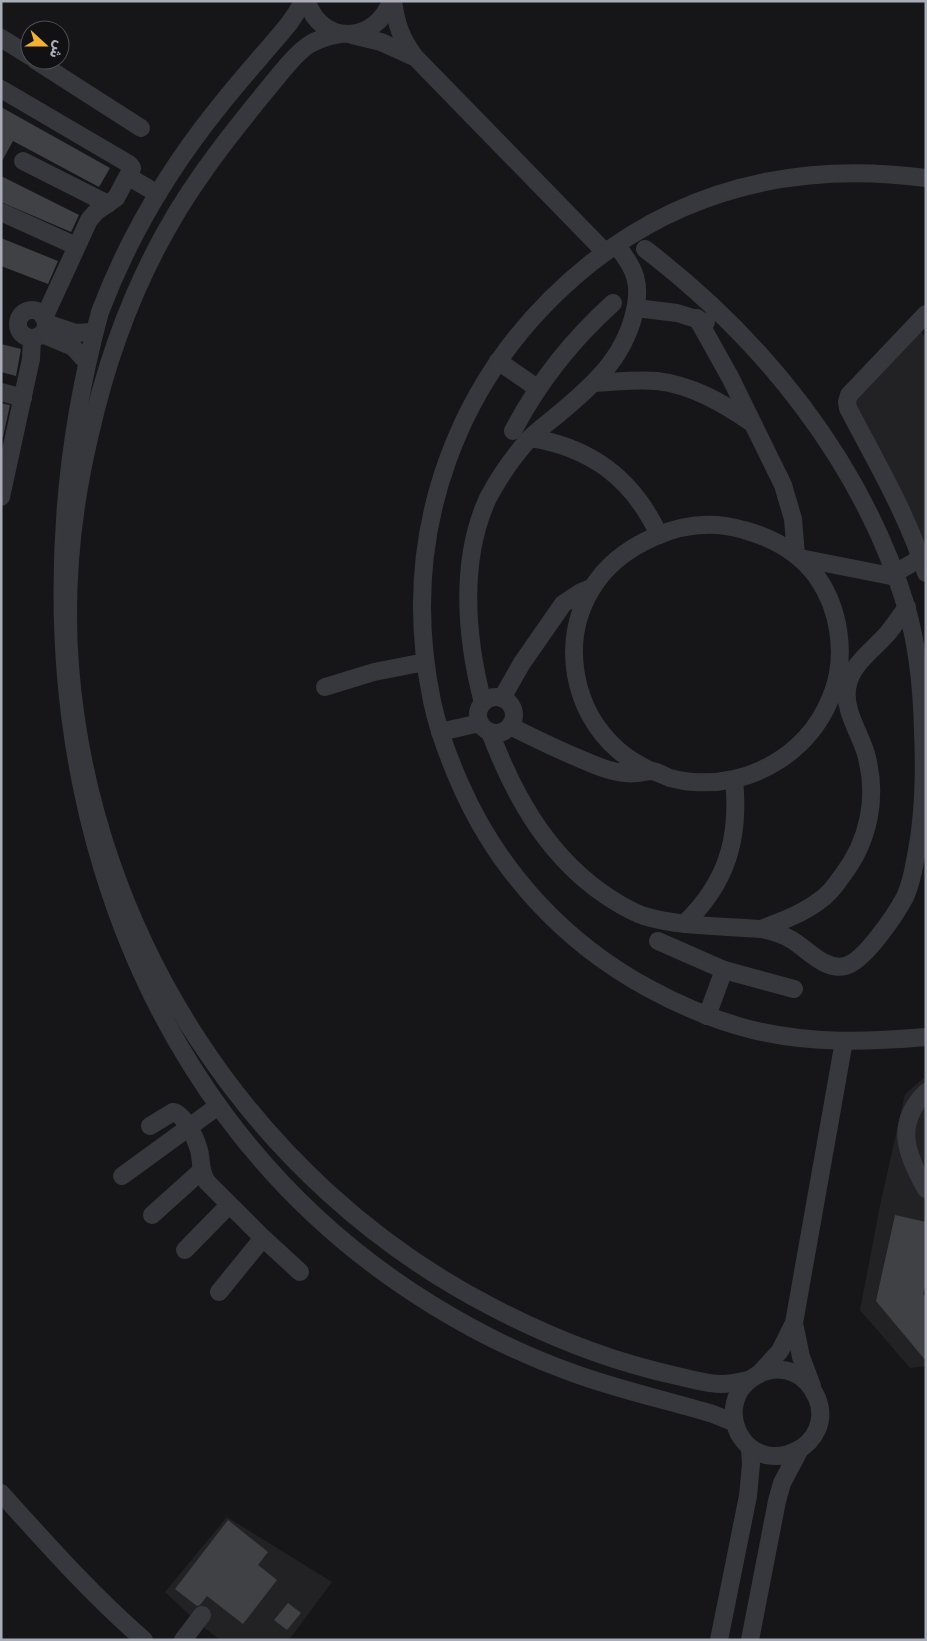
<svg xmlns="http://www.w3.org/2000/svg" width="927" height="1641" viewBox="0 0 927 1641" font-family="Rubik,'Noto Sans Arabic',sans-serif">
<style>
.built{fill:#222225}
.building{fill:#404145}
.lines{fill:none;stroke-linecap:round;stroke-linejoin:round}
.minor{stroke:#37383d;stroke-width:18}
</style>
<rect width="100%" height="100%" fill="#161618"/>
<g class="built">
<path d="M919,330L926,338V561L849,402Z"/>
<path d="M926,1076V1366L910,1368L860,1310L881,1201L905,1094Z"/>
<path d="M227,1517L332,1582L289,1640H220L197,1622L165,1592Z"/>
</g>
<g class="building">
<path d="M1,107L110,168L99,187L13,141L1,163Z"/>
<path d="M1,176L79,215L71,232L1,202Z"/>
<path d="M1,238L58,261L48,284L1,266Z"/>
<path d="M1,344L21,349L16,376L1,372Z"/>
<path d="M1,403L10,405L3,437H1Z"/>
<path d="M895,1215L926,1222V1283L923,1294L926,1298V1361L876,1301Z"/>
<path d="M228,1520L268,1552L258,1565L277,1580L243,1624L207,1596L200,1605L197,1606L175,1589Z"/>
<path d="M288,1603L301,1613L287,1630L274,1620Z"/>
</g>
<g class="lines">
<g class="minor">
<path d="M303,1C295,18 283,31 271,45C253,66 235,86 218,108C169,169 128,238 100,312C0,680 96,1099 434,1306C478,1333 525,1356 573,1373C619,1390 667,1400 713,1414L735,1423C736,1427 738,1433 741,1437C768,1479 836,1445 817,1398C812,1387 806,1378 794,1373C769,1362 737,1380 734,1408C733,1412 734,1418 735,1423"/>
<path d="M307,1C321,46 375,44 391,1"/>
<path d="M393,1C396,23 401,39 415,57L605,252"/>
<path d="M340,34C328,36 317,39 307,46C292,57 282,72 270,86C247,114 225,141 204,171C148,249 111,341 90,434C72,509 64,588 70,666C91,935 252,1183 492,1307C551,1338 613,1362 677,1376C692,1379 707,1384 722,1384C731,1384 739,1382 748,1380"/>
<path d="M352,35L381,42L412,56"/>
<path d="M1,38L30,56"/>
<path d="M35,60L141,128"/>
<path d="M1,89L129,164L132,168L116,198L96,212L89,220L44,318"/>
<path d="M23,161L108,204"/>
<path d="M129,177L158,194"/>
<path d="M926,178C804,162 689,186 591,263C457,370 397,532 432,701C438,730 449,759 461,786C499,872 565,943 648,988C681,1006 716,1021 753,1030C810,1044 868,1042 926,1037"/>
<path d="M1,212L76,246"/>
<path d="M636,308L677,313L706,322"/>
<circle cx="32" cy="324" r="14"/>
<path d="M926,314L849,395L847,402L848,408C876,462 907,514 926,573"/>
<path d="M697,318L730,377L783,485L793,519L796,555"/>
<path d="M46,323L76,333L93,332"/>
<path d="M42,334L73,347L83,358"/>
<path d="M498,361L537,388"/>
<path d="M594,383C615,382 636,379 657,381C692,385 723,403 752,423"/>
<path d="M1,392L23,398"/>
<path d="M513,431C539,381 572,340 613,303"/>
<path d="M530,438C591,447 633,479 659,535"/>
<path d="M1,497L31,359L32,339"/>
<path d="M800,558L896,577"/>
<path d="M895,573L921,558"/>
<path d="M325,687L374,672L425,662"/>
<circle cx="496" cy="715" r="18"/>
<path d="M502,698L522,663L563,604L581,592L591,588"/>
<path d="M483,703C466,638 459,561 488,498C499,477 513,457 529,439C537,431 546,424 555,417C590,388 623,360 634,314C642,284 635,268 616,245"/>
<path d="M510,726C532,737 554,748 576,757C588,762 600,768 613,771C621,773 629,774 637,773C642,773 647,771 652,771C658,772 664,776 670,778C678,780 686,782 694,782C757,786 814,749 834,689C846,653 839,608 817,577C799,552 773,538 744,530C714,521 683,524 654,537C629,548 605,566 591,590C560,642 573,711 618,750C628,759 639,765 651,771"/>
<path d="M440,732L480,723"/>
<path d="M490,732C513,793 544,850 598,890C612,900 627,910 644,916C681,927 722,926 761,929C772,931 782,934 792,940C807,949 825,971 845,966C864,962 896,914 905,897C910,886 913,873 915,861C924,818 925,774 923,731C922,689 918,646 906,606C862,462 763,339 645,249"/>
<path d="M684,924C727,883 740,838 734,780"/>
<path d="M761,929C781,921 802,914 819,901C828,895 836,885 842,876C869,841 878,797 866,754C860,733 844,711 847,689C850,665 872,651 887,634C894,626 900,616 907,607"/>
<path d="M658,941L724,970L794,989"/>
<path d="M707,1016L724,970"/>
<path d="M926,1092C894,1124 906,1154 926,1189"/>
<path d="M150,1126L173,1112C183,1113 195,1137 198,1147C203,1160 198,1168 207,1182L263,1238L300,1272"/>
<path d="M122,1176L214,1109"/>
<path d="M152,1215L201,1171"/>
<path d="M185,1250L229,1205"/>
<path d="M219,1292L263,1238"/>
<path d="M794,1323L801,1357L812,1386"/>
<path d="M759,1374L780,1351L794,1323L844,1041"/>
<path d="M1,1493C47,1544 92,1595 144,1640"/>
<path d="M183,1640L202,1615"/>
<path d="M719,1640L748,1496L751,1464L750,1448"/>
<path d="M750,1640L777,1501L782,1483L799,1451"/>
</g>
</g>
<rect width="927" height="1641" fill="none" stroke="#a8adb8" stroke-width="5"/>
<g transform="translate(45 45) rotate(111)"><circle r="24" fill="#111113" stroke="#4d4f55"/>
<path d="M0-4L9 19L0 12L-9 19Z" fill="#f2b134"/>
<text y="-8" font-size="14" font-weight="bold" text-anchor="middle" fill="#a8adb8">ش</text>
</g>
</svg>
